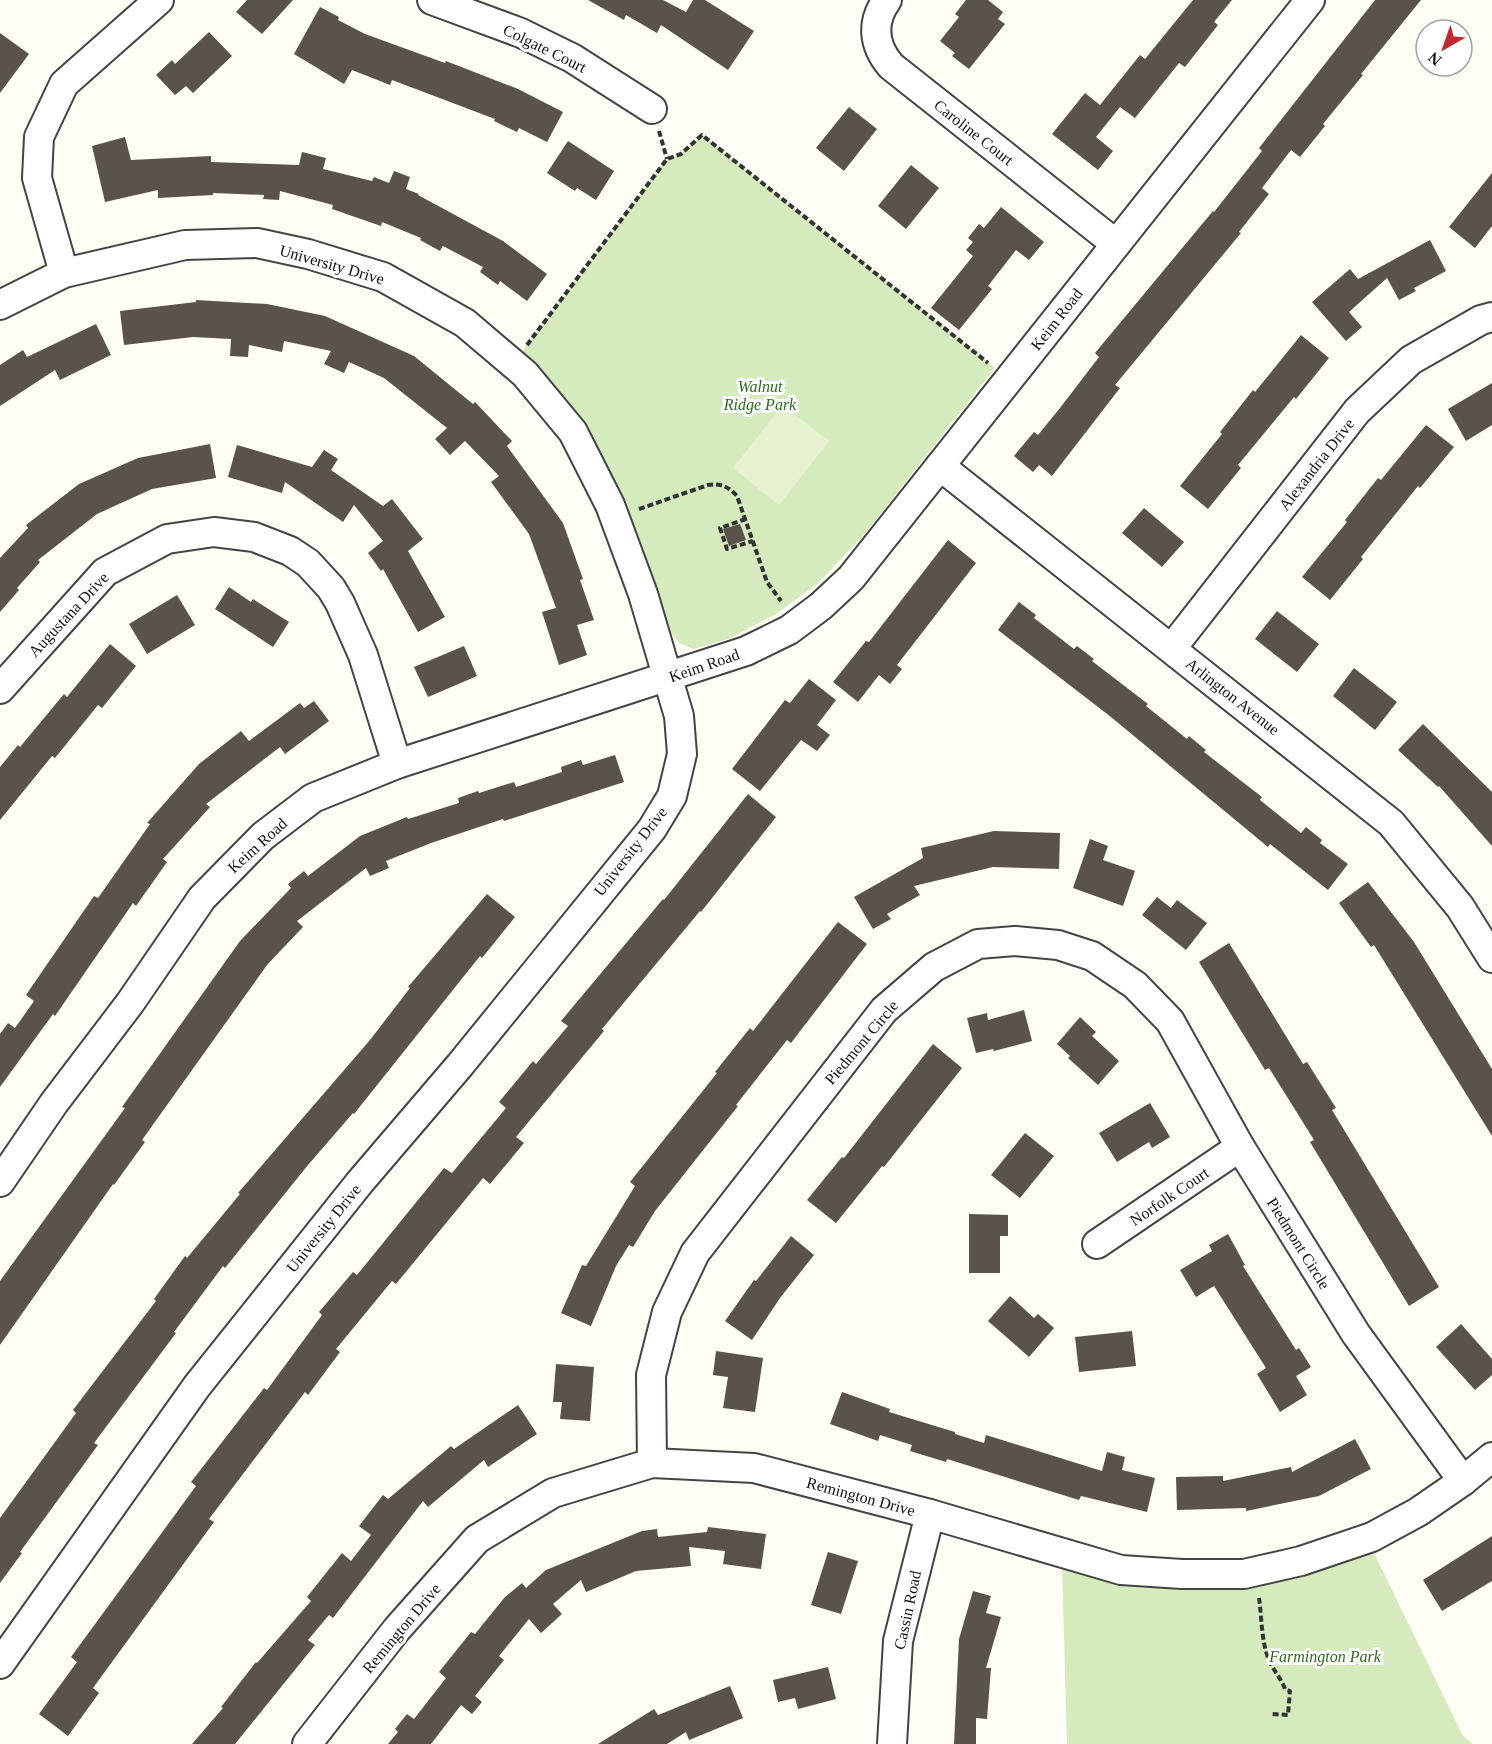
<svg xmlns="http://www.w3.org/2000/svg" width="1492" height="1744" viewBox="0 0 1492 1744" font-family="Georgia,serif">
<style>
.green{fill:#d5ebbd}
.pitch{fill:#e6f2cf}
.building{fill:#5a524d}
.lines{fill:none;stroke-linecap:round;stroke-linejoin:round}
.minor-casing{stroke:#444;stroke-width:32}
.path{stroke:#333;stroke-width:4;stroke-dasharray:6 3;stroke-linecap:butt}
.minor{stroke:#fff;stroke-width:28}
.labels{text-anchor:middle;stroke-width:6;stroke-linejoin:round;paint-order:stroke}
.street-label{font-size:16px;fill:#111;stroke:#fff}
.park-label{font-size:16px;font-style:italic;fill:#2f6b1f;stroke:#fff}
</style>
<rect width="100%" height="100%" fill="#fffdf5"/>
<g class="green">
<path d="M702,135L995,368L863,536L816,585L776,614L728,639L693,649L679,643L669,630L617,485L574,412L522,352L667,159L681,154Z"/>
<path d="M1373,1551L1463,1736L1473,1744H1067L1062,1566L1114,1581Z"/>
</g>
<path class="pitch" d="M783,405L829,441L779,505L733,468Z"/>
<g class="building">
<path d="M247,0H293L262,34L236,12Z"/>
<path d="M588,0H663L686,12L693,0H705L754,31L728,70L661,25L657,33L626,15L624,20Z"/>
<path d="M966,0H988L1003,12L998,19L1005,24L969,69L952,56L955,53L940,41L959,17L955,14Z"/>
<path d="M1193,0H1232L1214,22L1218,25L1185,67L1179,63L1135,118L1120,107L1096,137L1113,151L1098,170L1052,134L1085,93L1100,105L1140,55L1145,59Z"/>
<path d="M1375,0H1421L1361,74L1363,75L1323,124L1325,126L1300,157L1291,150L1262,188L1269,194L1239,232L1241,233L1115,385L1120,388L1052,476L1039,465L1033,472L1014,456L1034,432L1038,435L1060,408L1099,357L1095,353L1213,211L1214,212L1262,151L1259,148Z"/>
<path d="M320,7L339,17L338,20L365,34L445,63L446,61L518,89L563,112L547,142L519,128L517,132L494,121L495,119L392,80L390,85L352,70L344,84L294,54Z"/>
<path d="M209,32L232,56L193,93L186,86L175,95L156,75L172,60L175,64Z"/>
<path d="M0,33L29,54L0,93Z"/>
<path d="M849,107L877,129L844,171L816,148Z"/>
<path d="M125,137L131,160L211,156V162L299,165L302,152L326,158L323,169L372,181L374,177L389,183L394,171L410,177L406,189L419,194L418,195L503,241L547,274L527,301L500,281L498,285L480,272L483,267L443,246L440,251L420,240L421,238L382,222L381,226L332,209L333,205L280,191L279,200L263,199L264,195L213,193V195L158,198V190L105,202L92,146Z"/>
<path d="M568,141L614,171L596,200L577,188L575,191L547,173Z"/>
<path d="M911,165L939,188L906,229L878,206Z"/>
<path d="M1492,173V226L1475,248L1449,227Z"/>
<path d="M1001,207L1044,242L1029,260L1016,250L988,286L992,289L959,330L931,308L973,256L966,250L973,242L968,238L979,224L984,228Z"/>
<path d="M1430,240L1446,271L1414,288L1416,291L1399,300L1387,278L1349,312L1362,327L1346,341L1312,302L1350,269L1358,279Z"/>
<path d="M196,300L267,304L325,316L414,356L473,404L475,402L512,441L507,446L563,523L583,579L580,580L594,620L577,625L587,655L559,665L542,612L556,608L529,534L491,482L499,476L465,441L450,455L435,439L447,428L384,378L349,362L344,373L324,364L331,351L284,341L282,352L249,345L248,357L230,356L231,339L193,337L124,345L120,311L196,302Z"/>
<path d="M96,324L111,355L60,380L55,370L0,406V365L23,350L27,357Z"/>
<path d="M1301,335L1329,358L1296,399L1294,397L1238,465L1241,468L1208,509L1180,486L1222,434L1220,432L1253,390L1255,392Z"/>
<path d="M1492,383V425L1466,441L1448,409Z"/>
<path d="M1426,425L1454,447L1420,488L1418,486L1361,557L1363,559L1330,600L1302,577L1347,522L1345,520L1378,478L1381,480Z"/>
<path d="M210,444L216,478L152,489L97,514L38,560L40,562L17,588L19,590L0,612V558L28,528L26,525L79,484L138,458Z"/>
<path d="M237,445L312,467L324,450L338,459L331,470L383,506L392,499L423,539L408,551L445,617L418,632L383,569L381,571L368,553L383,541L354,505L343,522L285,482L282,493L228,477Z"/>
<path d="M1144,508L1184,542L1162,567L1122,533Z"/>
<path d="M740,524L746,540L729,546L723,529Z"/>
<path d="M948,540L976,563L897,665L902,669L890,684L879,675L858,702L833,682L866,641L869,642Z"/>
<path d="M229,587L251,602L253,599L289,622L273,647L215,609Z"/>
<path d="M177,595L195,625L147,654L129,624Z"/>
<path d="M1019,602L1036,615L1034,618L1074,649L1077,646L1094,659L1092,661L1148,704L1146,706L1187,739L1189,736L1206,750L1204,752L1262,797L1260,800L1301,833L1306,827L1322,840L1320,843L1348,864L1328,890L1270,844L1268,847L1111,717L998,630Z"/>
<path d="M1277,611L1319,644L1297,672L1255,639Z"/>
<path d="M110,644L136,666L102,708L98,705L55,758L52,756L0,820V767L18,745L20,747L64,694L67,697Z"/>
<path d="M464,646L477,676L428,697L414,667Z"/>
<path d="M1354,668L1397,702L1375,730L1333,696Z"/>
<path d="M809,679L836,700L817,725L830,735L817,751L801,740L760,791L732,769L785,700L790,703Z"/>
<path d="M314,701L329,721L285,754L280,747L206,804L210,807L163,859L167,862L136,906L133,903L55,1016L53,1014L0,1087V1034L8,1023L15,1028L34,1001L26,995L94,896L98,898L150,824L147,823L199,764L241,731L249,741L300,703L304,708Z"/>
<path d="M1423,724L1492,792V846L1439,786L1438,787L1398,750Z"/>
<path d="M615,755L624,782L504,821L503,819L431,843L386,861L389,868L370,876L366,868L297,921L303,927L267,965L142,1140L145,1142L114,1185L113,1184L0,1345V1281L125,1108L122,1107L240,941L291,888L288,884L304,871L308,876L360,836L407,817L408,819L459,803L458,798L478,791L479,793L514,782L516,787L562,772L561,767L581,760L583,765Z"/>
<path d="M748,794L776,817L701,912L700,911L602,1029L604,1031L516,1137L524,1143L490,1184L483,1178L396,1284L392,1281L336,1349L340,1352L308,1395L305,1392L209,1519L214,1522L93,1688L99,1693L68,1736L39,1714L77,1662L71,1657L196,1486L191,1482L264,1388L267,1390L322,1315L319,1312L353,1272L357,1275L444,1168L452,1173L506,1108L499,1102L533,1061L536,1064L568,1026L561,1021L663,899L664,900Z"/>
<path d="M994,831L1060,833L1059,869L993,867L914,886L920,895L887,914L891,919L873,929L854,897L923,858L921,848Z"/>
<path d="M1090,839L1108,846L1103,860L1135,871L1123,906L1073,888Z"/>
<path d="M1368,882L1414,942L1492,1069V1136L1374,945L1371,947L1339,903Z"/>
<path d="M487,894L515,917L482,958L480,956L354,1114L353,1113L308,1165L225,1268L223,1266L174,1332L176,1333L94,1443L98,1445L20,1552L22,1553L0,1583V1518L76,1413L73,1410L156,1301L154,1299L185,1256L187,1258L240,1194L238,1193L370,1040L410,988L408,987Z"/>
<path d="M1157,897L1171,908L1177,900L1207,923L1186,950L1142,915Z"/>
<path d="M838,922L867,944L791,1043L787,1040L736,1105L738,1106L655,1211L633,1247L629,1245L616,1266L591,1326L561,1313L582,1265L586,1266L635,1186L630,1182L717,1073L715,1072L750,1028L753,1031Z"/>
<path d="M1229,943L1303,1064L1307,1062L1336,1108L1332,1110L1439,1287L1409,1306L1310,1142L1314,1140L1269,1068L1265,1070L1199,962Z"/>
<path d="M1024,1010L1032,1041L994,1051L993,1049L976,1053L967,1018L987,1013L988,1020Z"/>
<path d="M1080,1017L1096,1032L1092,1036L1119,1061L1098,1085L1068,1058L1070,1056L1057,1044Z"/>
<path d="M933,1044L962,1068L884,1167L882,1166L836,1223L807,1200L842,1157L844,1158Z"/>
<path d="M1150,1103L1170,1137L1152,1148L1149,1142L1117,1162L1099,1133Z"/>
<path d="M1025,1133L1054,1156L1020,1198L991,1175Z"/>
<path d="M969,1214L1008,1215V1236H1000V1273H969Z"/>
<path d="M1228,1234L1245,1265L1243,1266L1296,1350L1299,1348L1311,1367L1296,1376L1307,1395L1280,1412L1257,1374L1266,1368L1214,1286L1196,1297L1180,1270L1212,1251L1209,1245Z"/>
<path d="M791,1236L814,1255L780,1298L752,1340L725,1321L754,1280L756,1281Z"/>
<path d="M1010,1296L1034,1318L1038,1314L1054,1328L1029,1357L988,1321Z"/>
<path d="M1461,1324L1492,1359V1375L1475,1390L1436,1347Z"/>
<path d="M1132,1331L1136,1366L1079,1372L1075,1337Z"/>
<path d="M716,1351L763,1358L755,1412L723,1408L728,1377L713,1375Z"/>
<path d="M556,1364L594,1367L590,1421L560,1419L562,1402H553Z"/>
<path d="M842,1392L890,1409L889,1412L955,1432V1434L984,1443L986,1435L1102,1471L1107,1452L1125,1457L1122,1470L1155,1478L1147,1512L1081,1496L1079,1500L947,1459L946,1462L910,1451L912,1445L880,1435L878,1441L830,1424Z"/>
<path d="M518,1405L537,1434L488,1467L484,1460L428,1507L423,1501L333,1618L329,1615L308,1640L315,1645L235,1744H192L223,1708L221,1707L256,1662L257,1663L311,1601L307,1597L342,1553L351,1561L371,1535L359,1526L383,1495L388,1499L451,1446L454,1449Z"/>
<path d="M1355,1439L1371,1469L1319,1496L1246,1511V1508L1177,1510L1176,1477L1223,1476V1481L1291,1467L1292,1472Z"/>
<path d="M708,1527L766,1534L761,1569L723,1564L725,1551L689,1547L691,1566L636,1571L586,1592L581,1580L553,1604L562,1614L541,1633L529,1619L499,1656L504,1660L475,1696L482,1702L472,1714L461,1705L431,1744H388L398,1732L395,1729L407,1714L414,1719L446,1678L439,1672L471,1632L475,1634L505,1597L522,1583L526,1588L546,1570L642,1531L657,1529L658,1537L707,1532Z"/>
<path d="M1492,1536V1581L1442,1611L1423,1580Z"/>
<path d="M828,1552L858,1561L841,1614L811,1605Z"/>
<path d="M973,1591L991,1596L986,1613L1001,1617L986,1668H991L987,1719L976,1718V1744H954L959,1639Z"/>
<path d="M828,1667L836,1699L798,1709L795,1698L778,1702L773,1680Z"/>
<path d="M730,1686L743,1718L689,1740L686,1732L667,1744H598L654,1709L658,1715Z"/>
</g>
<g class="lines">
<defs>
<g id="minor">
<path d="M432,0L521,33L572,58L652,109"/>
<path d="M887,0C871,22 873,45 891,66L1116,244"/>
<path d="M64,273L37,178L39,137L64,84L159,0"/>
<path d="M0,305L64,273L185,245L257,243L308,254L383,277L465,323L525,374L573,432L610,505L643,594L679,716L682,754L672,796L652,829L460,1065L360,1182L197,1386L0,1664"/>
<path d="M940,466L1391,823L1460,907L1492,958"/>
<path d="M1172,648L1357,411L1411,360L1481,320L1492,317"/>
<path d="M0,689L105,572L167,539L214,532L254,537L290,551L308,563L331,588L340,603L363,655L397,764"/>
<path d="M0,1182L54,1103L130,1003L202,898L263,836L313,798L397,764L746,651L789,630L821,606L851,578L1310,0"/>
<path d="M1097,1244L1240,1147"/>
<path d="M652,1463L651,1375L667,1312L695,1253L884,1010L934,967L978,944L1015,941L1058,945L1092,956L1135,985L1170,1021L1240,1147L1356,1334L1463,1481"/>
<path d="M307,1744L397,1629L477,1539L553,1493L652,1463L754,1468L930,1514L1121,1570L1182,1574H1244L1301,1561L1372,1537L1418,1512L1463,1481L1492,1457"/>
<path d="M892,1744L898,1641L930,1514"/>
</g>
</defs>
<use href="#minor" class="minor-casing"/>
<g class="path">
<path d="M659,131L667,159"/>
<path d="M527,345L667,159L681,154L702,135L988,363"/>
<path d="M639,509L708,485C721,483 729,487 737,496L767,582L781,601"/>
<path d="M746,519L720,528L727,549L753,541"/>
<path d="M1259,1598C1262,1618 1261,1641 1269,1660C1273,1670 1281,1678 1285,1689L1290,1691L1288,1715L1272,1714"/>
</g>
<use href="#minor" class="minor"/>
</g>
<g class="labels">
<g class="street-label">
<text transform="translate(545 48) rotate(26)" y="6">Colgate Court</text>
<text transform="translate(974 132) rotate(38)" y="6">Caroline Court</text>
<text transform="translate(332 264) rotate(16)" y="6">University Drive</text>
<text transform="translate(1056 319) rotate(-52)" y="6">Keim Road</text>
<text transform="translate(1316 464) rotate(-52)" y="6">Alexandria Drive</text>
<text transform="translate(68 614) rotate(-47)" y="6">Augustana Drive</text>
<text transform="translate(704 665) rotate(-19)" y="6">Keim Road</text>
<text transform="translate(1233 696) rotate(38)" y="6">Arlington Avenue</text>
<text transform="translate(257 845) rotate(-42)" y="6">Keim Road</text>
<text transform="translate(630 851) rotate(-52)" y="6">University Drive</text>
<text transform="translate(861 1042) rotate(-50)" y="6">Piedmont Circle</text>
<text transform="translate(1169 1196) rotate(-34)" y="6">Norfolk Court</text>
<text transform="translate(323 1228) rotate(-51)" y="6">University Drive</text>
<text transform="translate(1299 1243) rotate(58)" y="6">Piedmont Circle</text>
<text transform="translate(861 1496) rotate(15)" y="6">Remington Drive</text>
<text transform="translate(907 1610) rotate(-78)" y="6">Cassin Road</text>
<text transform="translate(401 1628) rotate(-50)" y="6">Remington Drive</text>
</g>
<g class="park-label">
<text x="760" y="392">Walnut<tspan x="760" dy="18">Ridge Park</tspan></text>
<text x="1325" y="1662">Farmington Park</text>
</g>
</g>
<g transform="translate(1444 48) rotate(220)"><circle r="28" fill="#ffffff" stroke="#a0a0a0" stroke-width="1.5"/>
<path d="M0-4.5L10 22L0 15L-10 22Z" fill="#c4262e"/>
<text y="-9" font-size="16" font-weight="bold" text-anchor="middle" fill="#111111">N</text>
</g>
</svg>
